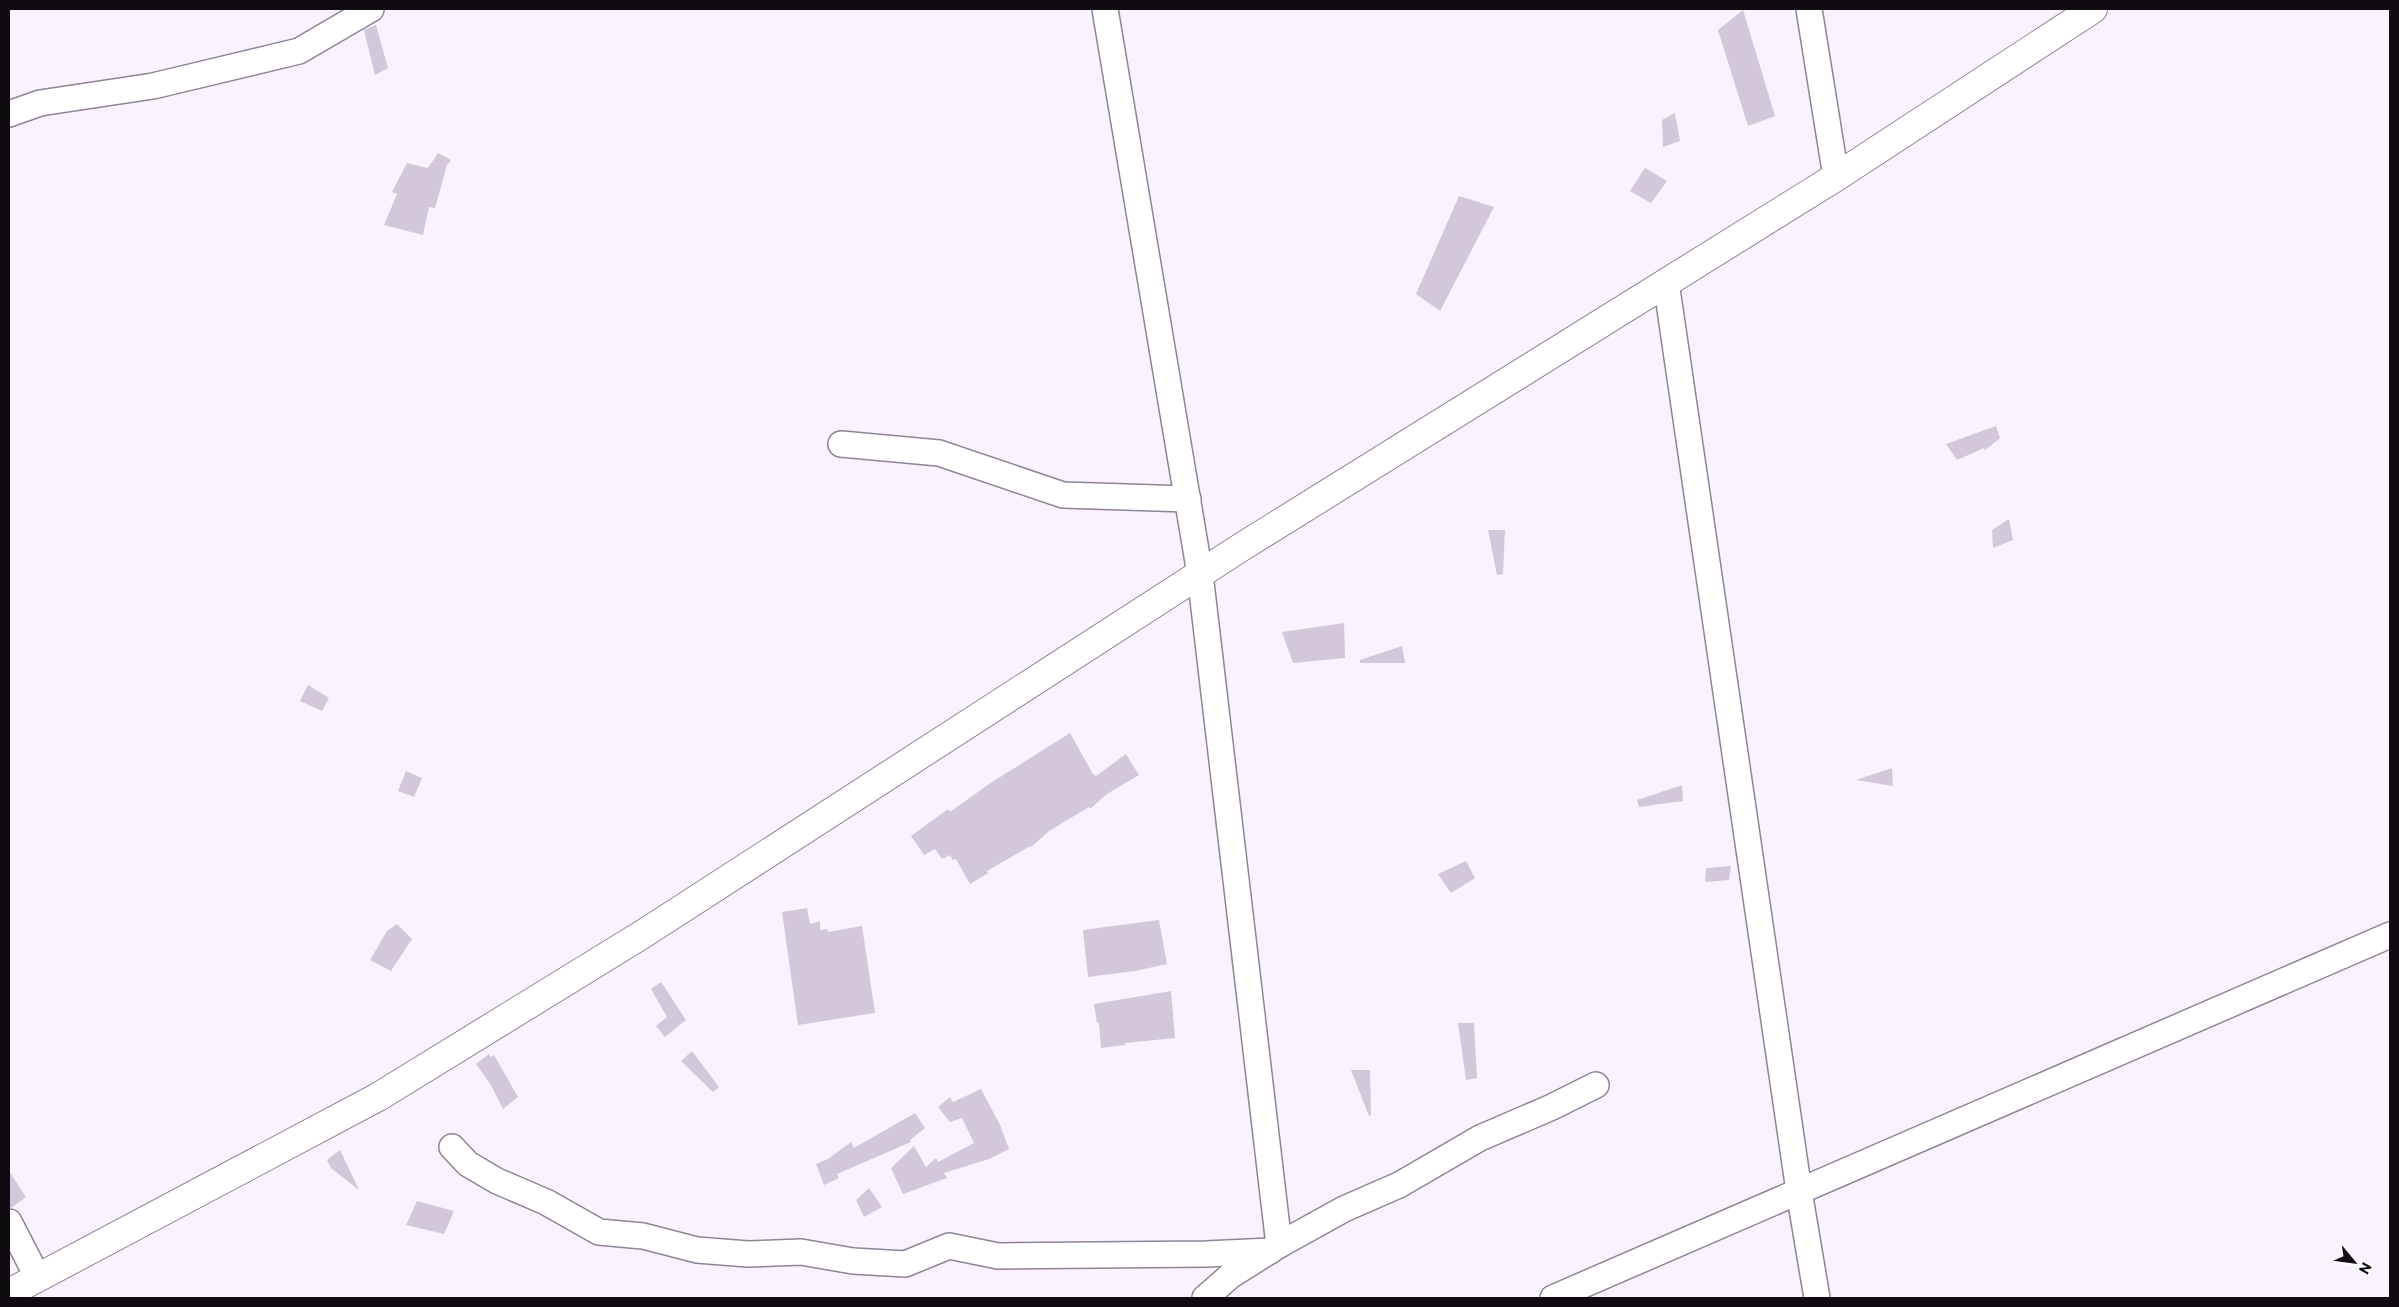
<svg xmlns="http://www.w3.org/2000/svg" width="2399" height="1307" viewBox="0 0 2399 1307" font-family="Commissioner,sans-serif">
<style>
.building{fill:#d3c7db}
.lines{fill:none;stroke-linecap:round;stroke-linejoin:round}
.minor-casing{stroke:#8f8496;stroke-width:28}
.major-casing{stroke:#8f8496;stroke-width:30}
.minor{stroke:#fff;stroke-width:25}
.major{stroke:#fff;stroke-width:28}
</style>
<rect width="100%" height="100%" fill="#faf3ff"/>
<g class="building">
<path d="M1743,10L1775,116L1748,126L1718,30Z"/>
<path d="M376,25L388,68L375,75L364,30Z"/>
<path d="M1675,113L1680,141L1663,147L1662,120Z"/>
<path d="M438,153L451,160L447,165L435,208L429,207L423,235L384,225L397,194L392,192L407,163L428,168Z"/>
<path d="M1645,168L1667,181L1651,203L1630,191Z"/>
<path d="M1459,196L1494,207L1440,311L1416,294Z"/>
<path d="M1996,426L2000,438L1985,450L1984,448L1957,460L1946,444Z"/>
<path d="M2009,519L2013,540L1993,548L1992,530Z"/>
<path d="M1488,530H1505L1503,574L1497,575Z"/>
<path d="M1344,623L1345,658L1293,663L1282,632Z"/>
<path d="M1402,646L1405,663H1360V660Z"/>
<path d="M308,685L329,698L322,711L300,701Z"/>
<path d="M1070,733L1093,774L1096,776L1126,754L1139,775L1107,794L1090,809L1089,807L1049,831L1030,848V846L987,871L988,873L970,884L956,859L953,860L950,855L942,859L935,849L924,855L911,836L948,809L950,812L989,784Z"/>
<path d="M1892,768L1893,786L1856,780Z"/>
<path d="M406,771L422,778L414,797L398,791Z"/>
<path d="M1682,785L1683,801L1639,807L1637,800Z"/>
<path d="M1466,861L1475,878L1451,893L1438,874Z"/>
<path d="M1731,866L1729,880L1705,882L1706,868Z"/>
<path d="M807,908L810,924L820,921V930L827,929L828,932L862,926L875,1013L798,1025L782,912Z"/>
<path d="M1159,920L1167,964L1135,971L1088,977L1083,930Z"/>
<path d="M397,924L412,939L391,971L370,960L387,931Z"/>
<path d="M661,982L686,1020L665,1037L656,1026L667,1017L651,989Z"/>
<path d="M1171,991L1175,1038L1125,1043V1045L1101,1048L1099,1023H1097L1094,1004Z"/>
<path d="M1458,1023H1474L1477,1078L1466,1080Z"/>
<path d="M692,1051L719,1087L713,1092L681,1061Z"/>
<path d="M489,1054L491,1057L494,1055L518,1097L503,1109L491,1085L476,1064Z"/>
<path d="M1351,1070H1370L1371,1115L1369,1116Z"/>
<path d="M981,1089L1000,1125L1009,1149L989,1159L944,1173L947,1178L903,1194L891,1168L914,1146L926,1167L936,1158L938,1162L974,1143L962,1118L950,1122L938,1107L950,1097L953,1102Z"/>
<path d="M915,1113L925,1128L910,1140L911,1142L837,1174L839,1178L824,1185L816,1164L828,1159L851,1142L854,1148Z"/>
<path d="M340,1150L359,1190L331,1168L327,1160Z"/>
<path d="M9,1171L26,1197L11,1208H9Z"/>
<path d="M869,1188L882,1207L864,1217L856,1200Z"/>
<path d="M417,1201L454,1211L444,1234L406,1225Z"/>
</g>
<g class="lines">
<defs>
<g id="minor">
<path d="M1105,9L1200,574L1279,1245"/>
<path d="M1809,9L1836,177"/>
<path d="M9,114L40,103L153,86L299,51L371,9"/>
<path d="M1666,282L1799,1191L1817,1298"/>
<path d="M841,444L939,453L1063,495L1188,499"/>
<path d="M452,1147L468,1164L497,1181L546,1202L599,1232L643,1236L697,1250L748,1254L801,1252L853,1261L905,1264L949,1246L998,1256L1206,1254L1270,1251"/>
<path d="M9,1222L38,1278"/>
<path d="M1205,1298L1230,1276L1279,1245L1344,1209L1399,1185L1480,1138L1552,1107L1596,1085"/>
<path d="M1553,1298L2390,935"/>
</g>
<path id="major" d="M9,1293L378,1097L643,934L1240,548L1836,177L2093,9"/>
</defs>
<use href="#minor" class="minor-casing"/>
<use href="#major" class="major-casing"/>
<use href="#minor" class="minor"/>
<use href="#major" class="major"/>
</g>
<rect width="2399" height="1307" fill="none" stroke="#0f0b11" stroke-width="20"/>
<g transform="translate(2354 1262) rotate(119)" stroke="#ffffff" stroke-width="4" paint-order="stroke">
<path d="M0-4L9 19L0 12L-9 19Z" fill="#0f0b11"/>
<text y="-8" font-size="14" font-weight="bold" text-anchor="middle" fill="#0f0b11">N</text>
</g>
</svg>
